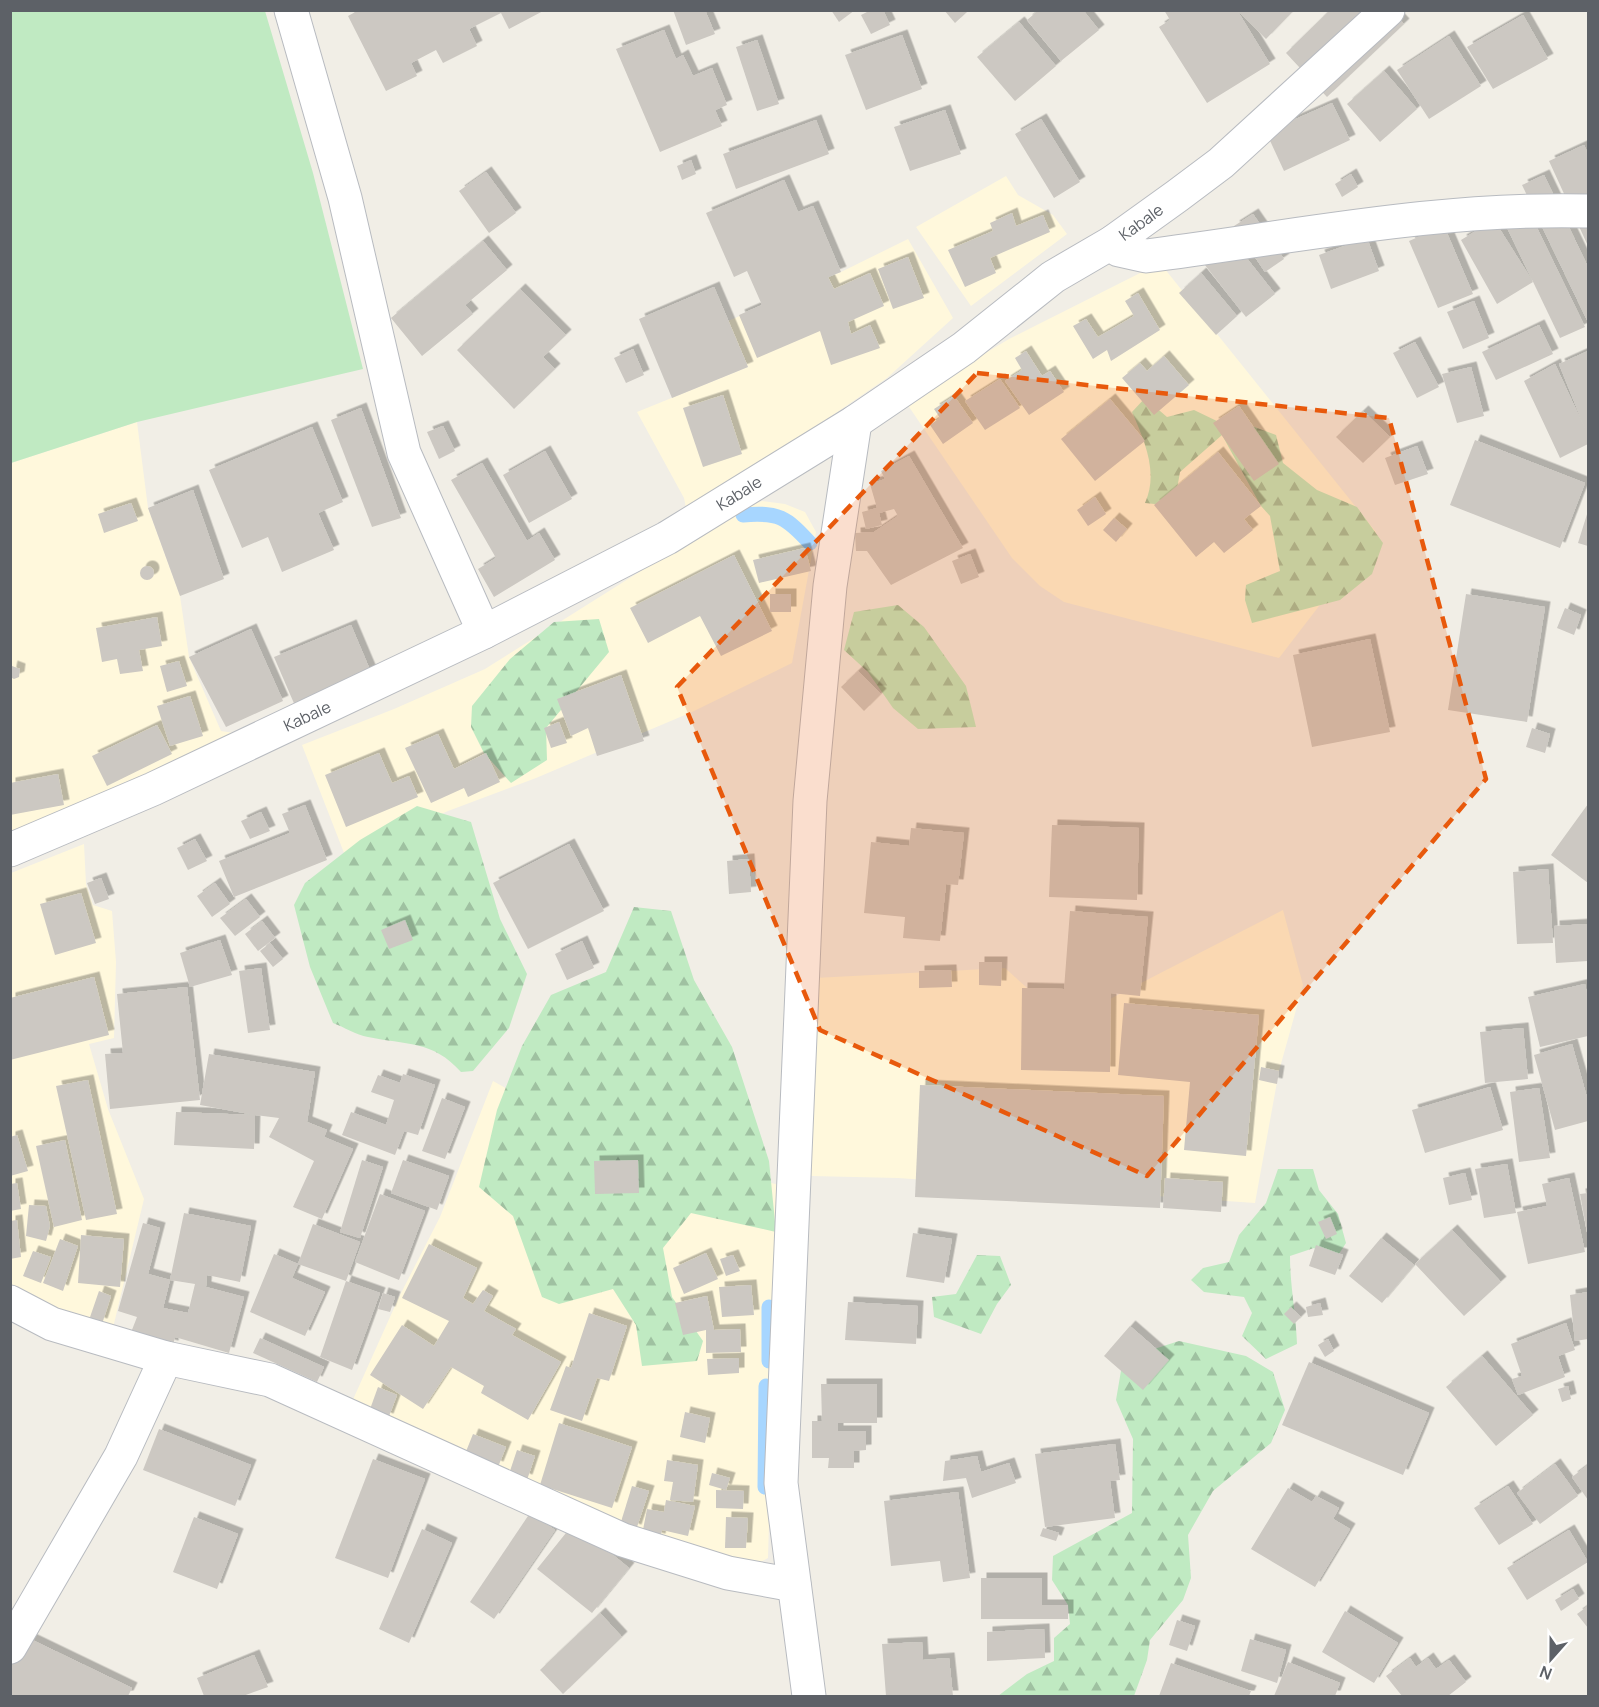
<svg xmlns="http://www.w3.org/2000/svg" width="1599" height="1707" viewBox="0 0 1599 1707" font-family="Manrope,sans-serif">
<style>
.commercial{fill:#fff8dc}
.green{fill:#c0eac2}
.forest{fill:url(#forest-firs)}
.lines{fill:none;stroke-linecap:round;stroke-linejoin:round}
.stream{stroke:#a7d6ff;stroke-width:15}
.building{fill:#ccc8c2;filter:url(#shadow)}
.minor-casing{stroke:#b8bbc0;stroke-width:35}
.tertiary-casing{stroke:#b8bbc0;stroke-width:35}
.minor{stroke:#fff;stroke-width:33}
.tertiary{stroke:#fff;stroke-width:33}
.marked{fill:#e8590c;fill-opacity:0.2;stroke:#e8590c;stroke-width:4.5;stroke-dasharray:12 8;stroke-linejoin:round}
.labels{text-anchor:middle;stroke-width:4.5;stroke-linejoin:round;paint-order:stroke}
.street-label{font-size:16px;fill:#5d6167;stroke:#fff}
</style>
<defs>
<pattern id="forest-firs" width="22" height="20" patternUnits="userSpaceOnUse" patternTransform="scale(1.5)"><rect width="22" height="20" fill="#c0eac2"/><path d="M5 1l3.5 6h-7zM16 11l3.5 6h-7z" fill="#9fc1a1"/></pattern>
<filter id="shadow"><feDropShadow dx="5.5" dy="-5.5" stdDeviation="0" flood-color="#0004"/></filter>
</defs>
<rect width="100%" height="100%" fill="#f1eee6"/>
<g class="commercial">
<path d="M1006,176L1018,195L1053,215L1067,234L971,306L916,227Z"/>
<path d="M908,239L953,318L887,378L735,482L686,508L684,498L637,412L748,367L728,321L841,272Z"/>
<path d="M1160,263L1376,532L1279,658L1064,602L1040,586L1012,558L905,401L1009,339Z"/>
<path d="M137,422L148,508L180,596L189,657L221,731L241,734L11,838V463Z"/>
<path d="M762,501L785,504L805,512L816,532L792,663L692,712L536,778L448,811L346,858L302,745L394,709L485,669L730,515Z"/>
<path d="M84,844L86,884L93,905L112,911L116,962L114,1038L89,1044L108,1109L144,1199L112,1332L11,1292V873Z"/>
<path d="M1283,910L1303,985L1279,1071L1255,1203L898,1178L811,1176L815,978L1005,968L1065,1022Z"/>
<path d="M493,1081L592,1136L779,1185L768,1558L755,1565L708,1559L351,1404L399,1297L440,1217Z"/>
</g>
<path class="green" d="M10,11H265L313,173L363,369L137,422L11,463Z"/>
<g class="forest">
<path d="M1145,398L1167,417L1194,410L1221,423L1241,422L1276,435L1283,463L1317,490L1357,507L1383,543L1372,574L1340,600L1252,623L1245,600L1246,585L1280,571L1270,516L1261,506L1222,435L1180,472L1174,506L1145,503C1159,472 1144,440 1132,412Z"/>
<path d="M898,605L924,627L966,686L976,727L918,729L893,708L868,672L844,650L854,612Z"/>
<path d="M599,619L609,652L546,728L547,760L511,783L484,753L471,727L472,706L510,659L554,622Z"/>
<path d="M417,806L471,822L500,919L527,974L509,1028L473,1071L461,1072C433,1040 405,1045 368,1037C356,1035 344,1027 333,1023L310,967L294,905L305,883L360,840Z"/>
<path d="M634,907L671,911L694,980L732,1047L769,1161L776,1232L691,1213L663,1248L672,1297L703,1341L697,1361L642,1366L636,1325L613,1289L559,1304L542,1297L513,1216L479,1187L497,1110L522,1046L551,995L606,972Z"/>
<path d="M1278,1169H1313L1319,1190L1338,1214L1346,1243L1333,1263L1314,1248L1290,1256C1290,1286 1296,1314 1297,1344L1266,1359L1242,1336L1252,1313L1244,1297L1204,1292L1191,1280L1203,1268L1229,1262L1239,1235L1266,1203Z"/>
<path d="M977,1255L1000,1256L1011,1285L997,1304L981,1334L934,1317L932,1297L956,1294Z"/>
<path d="M1179,1341L1246,1356L1273,1372L1285,1410L1271,1443L1213,1491L1188,1535L1191,1578L1183,1600L1150,1640L1147,1660L1134,1696H998L1027,1674L1054,1661V1638L1070,1624L1068,1605L1052,1580L1053,1556L1132,1513L1133,1439L1116,1400L1123,1359Z"/>
</g>
<g class="lines">
<g class="stream">
<path d="M743,515C779,512 786,517 810,543"/>
<path d="M769,1361V1307"/>
<path d="M765,1487L766,1386"/>
</g>
</g>
<g class="building">
<path d="M359,10H545L509,29L501,13L469,29L477,46L443,63L436,50L411,63L417,76L386,91L348,16Z"/>
<path d="M673,10H705L715,34L686,45Z"/>
<path d="M831,10H855L839,22Z"/>
<path d="M871,10H883L890,25L871,34L861,15Z"/>
<path d="M944,10H969L955,23Z"/>
<path d="M1039,10H1083L1099,30L1061,61L1027,20Z"/>
<path d="M1164,10H1237L1270,64L1207,103L1159,27L1170,20Z"/>
<path d="M1237,10H1294L1266,39Z"/>
<path d="M1330,10H1391L1404,24L1327,97L1286,53Z"/>
<path d="M1523,15L1548,59L1493,89L1467,47Z"/>
<path d="M1019,22L1056,66L1015,101L977,57Z"/>
<path d="M664,30L676,59L683,55L693,76L712,68L727,105L715,110L722,126L660,152L616,49Z"/>
<path d="M902,35L922,89L866,110L845,55Z"/>
<path d="M1449,36L1481,86L1429,119L1397,70Z"/>
<path d="M757,40L779,104L757,111L736,47Z"/>
<path d="M1384,71L1417,109L1380,142L1347,104Z"/>
<path d="M1332,103L1350,140L1284,171L1266,132Z"/>
<path d="M945,110L961,154L910,171L894,127Z"/>
<path d="M1041,119L1080,182L1054,198L1015,134Z"/>
<path d="M816,120L829,154L736,189L723,154Z"/>
<path d="M1584,145L1588,154V246L1549,161Z"/>
<path d="M691,160L696,174L682,180L677,166Z"/>
<path d="M486,172L516,213L489,233L459,191Z"/>
<path d="M1351,174L1358,187L1342,197L1335,184Z"/>
<path d="M1544,175L1588,267V322L1522,185Z"/>
<path d="M784,180L798,212L813,206L841,272L828,277L834,289L870,273L884,306L848,322L851,334L870,325L880,348L831,365L820,331L757,358L739,315L762,305L747,271L734,277L706,213Z"/>
<path d="M1524,201L1585,327L1560,338L1500,213Z"/>
<path d="M1012,213L1016,226L1043,215L1050,232L990,258L996,273L965,287L948,250L993,231L990,223Z"/>
<path d="M1253,214L1284,259L1265,272L1234,226Z"/>
<path d="M1494,220L1533,282L1497,304L1461,240Z"/>
<path d="M1444,226L1473,294L1438,308L1409,241Z"/>
<path d="M1230,237L1275,294L1246,317L1201,260Z"/>
<path d="M1367,238L1379,271L1331,289L1319,255Z"/>
<path d="M483,241L507,270L465,305L473,314L422,356L391,318Z"/>
<path d="M908,257L924,298L893,309L878,269Z"/>
<path d="M1201,273L1237,316L1216,335L1179,293Z"/>
<path d="M714,287L748,367L672,398L639,319Z"/>
<path d="M520,289L566,335L543,357L555,369L514,409L457,350Z"/>
<path d="M1138,293L1160,330L1111,361L1107,350L1093,359L1073,326L1086,319L1098,337L1134,316L1125,301Z"/>
<path d="M1474,301L1489,338L1463,349L1447,312Z"/>
<path d="M1539,325L1553,354L1496,380L1482,352Z"/>
<path d="M1415,342L1439,387L1417,398L1393,353Z"/>
<path d="M633,349L644,375L626,383L614,358Z"/>
<path d="M1026,351L1042,376L1050,371L1064,392L1029,415L1005,381L1022,370L1015,358Z"/>
<path d="M1588,351V444L1560,458L1524,381L1555,364L1586,431L1559,364Z"/>
<path d="M1164,356L1189,385L1154,415L1122,378L1140,363L1147,371Z"/>
<path d="M1471,367L1484,416L1457,423L1442,374Z"/>
<path d="M1000,379L1020,408L985,430L965,401Z"/>
<path d="M723,395L742,454L703,467L683,408Z"/>
<path d="M954,396L973,423L943,444L930,425L940,418L934,409Z"/>
<path d="M1110,399L1145,441L1095,481L1061,439Z"/>
<path d="M1239,406L1279,464L1254,481L1213,423Z"/>
<path d="M361,408L401,518L372,527L331,420Z"/>
<path d="M1363,411L1390,437L1363,463L1336,437Z"/>
<path d="M443,426L455,451L439,459L427,432Z"/>
<path d="M312,427L343,502L318,513L334,550L282,572L268,537L242,548L209,470Z"/>
<path d="M1475,440L1585,483L1560,548L1450,505Z"/>
<path d="M1417,446L1428,474L1395,485L1385,458Z"/>
<path d="M545,451L572,499L529,523L503,475Z"/>
<path d="M1218,452L1261,506L1244,519L1253,530L1224,553L1214,542L1196,557L1154,505Z"/>
<path d="M909,456L963,548L891,585L867,551H856L855,533L874,532L898,516L894,509L879,513L882,525L866,529L862,512L877,508L870,484L885,479L881,471Z"/>
<path d="M482,463L527,541L539,533L555,560L494,597L478,569L496,558L451,480Z"/>
<path d="M193,490L224,579L180,596L148,508Z"/>
<path d="M1095,497L1106,514L1088,526L1077,510Z"/>
<path d="M131,503L138,521L104,533L98,514Z"/>
<path d="M1588,511V546L1578,543Z"/>
<path d="M1114,518L1127,529L1116,542L1103,530Z"/>
<path d="M805,548L811,571L759,583L753,560Z"/>
<path d="M970,554L979,577L961,584L952,561Z"/>
<path d="M734,555L772,631L721,656L700,616L648,643L630,608Z"/>
<circle cx="147" cy="573" r="7"/>
<rect x="770" y="594" width="21" height="18"/>
<path d="M1466,594L1545,607L1527,722L1448,710Z"/>
<path d="M1565,608L1581,615L1574,635L1557,628Z"/>
<path d="M157,617L162,646L139,650L143,671L120,674L117,659L102,662L96,628Z"/>
<path d="M351,625L373,677L296,708L274,657Z"/>
<path d="M251,629L283,701L226,727L189,657Z"/>
<path d="M1370,639L1390,732L1312,747L1293,655Z"/>
<path d="M179,661L187,686L167,692L160,666Z"/>
<path d="M12,666L20,669L19,677L14,679L10,677Z"/>
<path d="M858,671L881,694L864,711L841,687Z"/>
<path d="M621,675L644,741L597,756L588,728L571,736L557,699Z"/>
<path d="M190,696L203,736L170,746L157,706Z"/>
<path d="M559,722L567,743L551,748L544,728Z"/>
<path d="M157,725L172,754L107,786L92,756Z"/>
<path d="M1532,728L1550,734L1545,753L1526,747Z"/>
<path d="M438,734L454,769L486,753L500,782L468,797L464,788L431,803L405,748Z"/>
<path d="M379,753L392,783L409,776L418,797L346,827L325,775Z"/>
<path d="M58,774L64,805L10,815V783Z"/>
<path d="M1588,804V883L1551,855Z"/>
<path d="M305,805L327,860L234,897L219,861L290,833L282,814Z"/>
<path d="M261,812L270,831L250,839L241,821Z"/>
<path d="M1052,825L1139,828L1137,900L1049,897Z"/>
<path d="M911,828L964,833L958,885L946,884L940,941L903,938L905,917L864,913L871,842L909,846Z"/>
<path d="M195,839L207,861L188,870L177,848Z"/>
<path d="M569,844L604,911L528,949L493,883Z"/>
<path d="M749,859L751,892L729,894L727,861Z"/>
<path d="M1548,869L1553,943L1517,944L1513,872Z"/>
<path d="M101,878L109,899L95,904L87,883Z"/>
<path d="M215,883L230,904L212,917L197,896Z"/>
<path d="M81,893L96,943L55,955L40,904Z"/>
<path d="M246,899L260,917L235,936L220,918Z"/>
<path d="M1070,911L1148,917L1140,996L1111,993L1110,1072L1021,1070L1022,988L1064,989Z"/>
<path d="M405,920L413,940L389,949L381,930Z"/>
<path d="M262,921L275,938L258,951L245,934Z"/>
<path d="M1588,924V961L1556,963L1554,926Z"/>
<path d="M220,940L232,975L190,987L180,953Z"/>
<path d="M582,941L594,968L567,980L555,954Z"/>
<path d="M270,943L283,959L273,967L260,951Z"/>
<path d="M979,962H1002L1001,986L979,985Z"/>
<path d="M261,968L270,1030L248,1033L239,971Z"/>
<path d="M951,970L952,987L919,988V971Z"/>
<path d="M94,977L109,1035L10,1060V998Z"/>
<path d="M1585,984L1588,998V1036L1540,1047L1528,997Z"/>
<path d="M187,987L200,1100L110,1109L105,1054L123,1053L117,994Z"/>
<path d="M1124,1003L1259,1015L1246,1156L1184,1150L1190,1082L1118,1075Z"/>
<path d="M1523,1028L1528,1079L1485,1083L1480,1032Z"/>
<path d="M1572,1044L1588,1101V1121L1555,1130L1534,1055Z"/>
<path d="M209,1054L315,1072L307,1122L327,1130L324,1137L353,1149L322,1219L293,1207L314,1161L269,1137L279,1118L255,1115L254,1149L174,1145L176,1112L255,1115L200,1105Z"/>
<path d="M1261,1067L1279,1071L1277,1084L1259,1080Z"/>
<path d="M403,1074L435,1085L418,1135L404,1131L395,1155L342,1135L351,1112L386,1125L394,1100L371,1092L378,1075L400,1083Z"/>
<path d="M88,1080L117,1214L86,1220L56,1086Z"/>
<path d="M920,1085L1164,1096L1160,1208L915,1197Z"/>
<path d="M1490,1087L1503,1130L1425,1153L1412,1110Z"/>
<path d="M1539,1088L1550,1158L1519,1162L1510,1092Z"/>
<path d="M442,1098L465,1107L445,1159L422,1151Z"/>
<path d="M17,1135L28,1171L10,1176V1137Z"/>
<path d="M65,1140L82,1220L54,1227L36,1146Z"/>
<path d="M362,1160L383,1167L360,1238L340,1232Z"/>
<path d="M403,1160L449,1176L437,1210L391,1193Z"/>
<path d="M638,1160L639,1193L595,1194L594,1161Z"/>
<path d="M1507,1164L1516,1213L1484,1218L1475,1169Z"/>
<path d="M1465,1173L1472,1200L1449,1205L1443,1178Z"/>
<path d="M1165,1178L1223,1182L1221,1212L1163,1208Z"/>
<path d="M1569,1178L1585,1252L1528,1264L1517,1212L1547,1206L1542,1184Z"/>
<path d="M17,1183L21,1209L10,1211V1184Z"/>
<path d="M1588,1193V1232H1587L1580,1194Z"/>
<path d="M380,1194L425,1211L399,1280L355,1262Z"/>
<path d="M29,1205L46,1206L50,1226L46,1241L26,1236Z"/>
<path d="M184,1213L251,1226L240,1282L207,1275L206,1287L244,1297L229,1353L175,1337L173,1346L130,1335L137,1317L118,1311L143,1223L160,1228L148,1274L170,1280L163,1308L188,1313L195,1284L170,1280Z"/>
<path d="M1330,1217L1337,1234L1326,1239L1318,1222Z"/>
<path d="M17,1220L21,1257L10,1259V1221Z"/>
<path d="M313,1224L360,1242L346,1281L380,1293L352,1370L320,1357L346,1281L298,1264Z"/>
<path d="M1452,1230L1501,1282L1464,1316L1415,1264Z"/>
<path d="M913,1233L952,1239L944,1283L906,1277Z"/>
<path d="M81,1235L124,1239L120,1287L78,1283Z"/>
<path d="M1381,1238L1414,1265L1382,1303L1349,1276Z"/>
<path d="M60,1239L78,1246L63,1291L43,1283Z"/>
<path d="M429,1244L477,1268L463,1298L473,1304L483,1290L493,1296L484,1311L516,1329L512,1335L561,1362L528,1420L481,1393L484,1386L451,1367L423,1409L370,1375L402,1325L434,1346L449,1321L402,1298Z"/>
<path d="M1316,1245L1343,1255L1335,1275L1309,1266Z"/>
<path d="M33,1251L51,1257L41,1283L23,1276Z"/>
<path d="M706,1253L718,1279L684,1294L673,1268Z"/>
<path d="M274,1254L298,1264L292,1278L325,1292L305,1336L250,1312Z"/>
<path d="M733,1255L740,1271L726,1276L720,1259Z"/>
<path d="M751,1285L754,1315L722,1317L719,1287Z"/>
<path d="M99,1291L111,1296L102,1324L89,1320Z"/>
<path d="M1588,1292V1339L1575,1341L1570,1295Z"/>
<path d="M383,1293L395,1297L390,1312L378,1309Z"/>
<path d="M707,1296L714,1330L740,1329L741,1352L706,1353V1330L683,1335L675,1303Z"/>
<path d="M848,1302L918,1306L916,1344L845,1340Z"/>
<path d="M1320,1303L1323,1315L1308,1317L1306,1307Z"/>
<path d="M1291,1307L1301,1317L1294,1324L1284,1314Z"/>
<path d="M589,1313L627,1326L609,1381L597,1378L582,1421L550,1410L566,1366L571,1368Z"/>
<path d="M1566,1323L1575,1350L1558,1356L1565,1377L1518,1395L1512,1379L1522,1376L1511,1344Z"/>
<path d="M1130,1326L1169,1360L1143,1390L1104,1356Z"/>
<path d="M260,1338L324,1367L317,1382L253,1353Z"/>
<path d="M1328,1339L1334,1351L1325,1357L1318,1345Z"/>
<path d="M1482,1356L1533,1415L1496,1446L1446,1387Z"/>
<path d="M739,1358V1373L708,1375L707,1359Z"/>
<path d="M1309,1362L1429,1413L1403,1475L1282,1425Z"/>
<path d="M821,1384H877V1423H838V1431H866V1450L854,1451V1468H828L829,1458H812V1421H822Z"/>
<path d="M1568,1386L1571,1399L1562,1402L1558,1389Z"/>
<path d="M378,1387L397,1395L388,1419L369,1412Z"/>
<path d="M685,1412L710,1418L705,1443L680,1437Z"/>
<path d="M559,1423L632,1447L612,1508L540,1485Z"/>
<path d="M159,1429L251,1465L235,1506L143,1470Z"/>
<path d="M473,1434L506,1447L498,1467L465,1454Z"/>
<path d="M1115,1444L1120,1480L1110,1481L1115,1518L1045,1527L1035,1454Z"/>
<path d="M517,1450L535,1456L527,1480L509,1474Z"/>
<path d="M977,1456L981,1472L1009,1463L1016,1483L972,1498L966,1478L943,1481L945,1461Z"/>
<path d="M373,1459L425,1479L388,1578L335,1558Z"/>
<path d="M667,1460L698,1465L693,1502L670,1500L673,1482L664,1481Z"/>
<path d="M1555,1464L1578,1496L1540,1524L1517,1493Z"/>
<path d="M1588,1465V1500L1572,1477Z"/>
<path d="M712,1473L730,1478L726,1490L709,1485Z"/>
<path d="M632,1486L649,1491L636,1530L620,1525Z"/>
<path d="M1508,1486L1533,1524L1499,1545L1474,1508Z"/>
<path d="M1288,1488L1312,1502L1316,1496L1339,1508L1333,1519L1350,1529L1315,1587L1251,1549Z"/>
<path d="M716,1490L744,1491L743,1509L716,1508Z"/>
<path d="M958,1492L970,1578L943,1582L940,1561L891,1566L884,1501Z"/>
<path d="M666,1500L695,1506L688,1536L662,1530L660,1539L642,1535L647,1509L664,1512Z"/>
<path d="M530,1513L555,1530L494,1619L470,1602Z"/>
<path d="M194,1517L238,1534L217,1589L173,1572Z"/>
<path d="M726,1517L748,1518L746,1548H725Z"/>
<path d="M574,1523L629,1568L592,1613L537,1569Z"/>
<path d="M1043,1528L1059,1533L1056,1541L1040,1536Z"/>
<path d="M422,1529L452,1543L409,1643L379,1629Z"/>
<path d="M1569,1530L1588,1562L1527,1600L1507,1568Z"/>
<path d="M981,1578H1042V1605H1068V1619H981Z"/>
<path d="M1573,1589L1579,1599L1561,1611L1555,1600Z"/>
<path d="M1588,1606V1628L1577,1614Z"/>
<path d="M1345,1611L1398,1643L1374,1683L1322,1652Z"/>
<path d="M600,1613L622,1637L563,1694L540,1670Z"/>
<path d="M1177,1620L1195,1626L1187,1651L1169,1645Z"/>
<path d="M1044,1629L1045,1658L987,1661V1632Z"/>
<path d="M24,1636L132,1688L128,1696H10V1663Z"/>
<path d="M1250,1639L1286,1650L1277,1683L1241,1671Z"/>
<path d="M922,1642L923,1660L949,1658L953,1696H886L882,1644Z"/>
<path d="M254,1655L268,1687L243,1696H204L197,1678Z"/>
<path d="M1410,1658L1416,1667L1428,1658L1436,1669L1449,1660L1466,1682L1448,1696H1402L1386,1676Z"/>
<path d="M1288,1662L1340,1683L1335,1696H1274Z"/>
<path d="M1171,1663L1251,1691L1249,1696H1159Z"/>
</g>
<g class="lines">
<defs>
<g id="minor">
<path d="M291,10L345,198L404,453L484,632"/>
<path d="M1113,242L1119,250L1146,256C1294,237 1439,207 1588,211"/>
<path d="M10,1302L52,1324L166,1358L270,1380L623,1540L728,1573L794,1585"/>
<path d="M10,1647L121,1456L166,1358"/>
<path d="M809,1696L781,1483L810,801L830,586L855,422"/>
</g>
<path id="tertiary" d="M10,850L153,789L484,632L667,538L855,422L964,348L1053,277L1113,242L1177,196L1221,163L1388,10"/>
</defs>
<use href="#minor" class="minor-casing"/>
<use href="#tertiary" class="tertiary-casing"/>
<use href="#minor" class="minor"/>
<use href="#tertiary" class="tertiary"/>
</g>
<path class="marked" d="M977,373L1389,418L1486,779L1147,1176L820,1030L677,687Z"/>
<g class="labels">
<g class="street-label">
<text transform="translate(1141 222) rotate(-36)" y="6">Kabale</text>
<text transform="translate(739 493) rotate(-32)" y="6">Kabale</text>
<text transform="translate(307 716) rotate(-25)" y="6">Kabale</text>
</g>
</g>
<rect width="1599" height="1707" fill="none" stroke="#5d6167" stroke-width="24"/>
<g transform="translate(1551 1659) rotate(201)" stroke="#ffffff" stroke-width="4.5" paint-order="stroke">
<path d="M0-4.5L10 22L0 15L-10 22Z" fill="#5d6167"/>
<text y="-9" font-size="16" font-weight="bold" text-anchor="middle" fill="#5d6167">N</text>
</g>
</svg>
